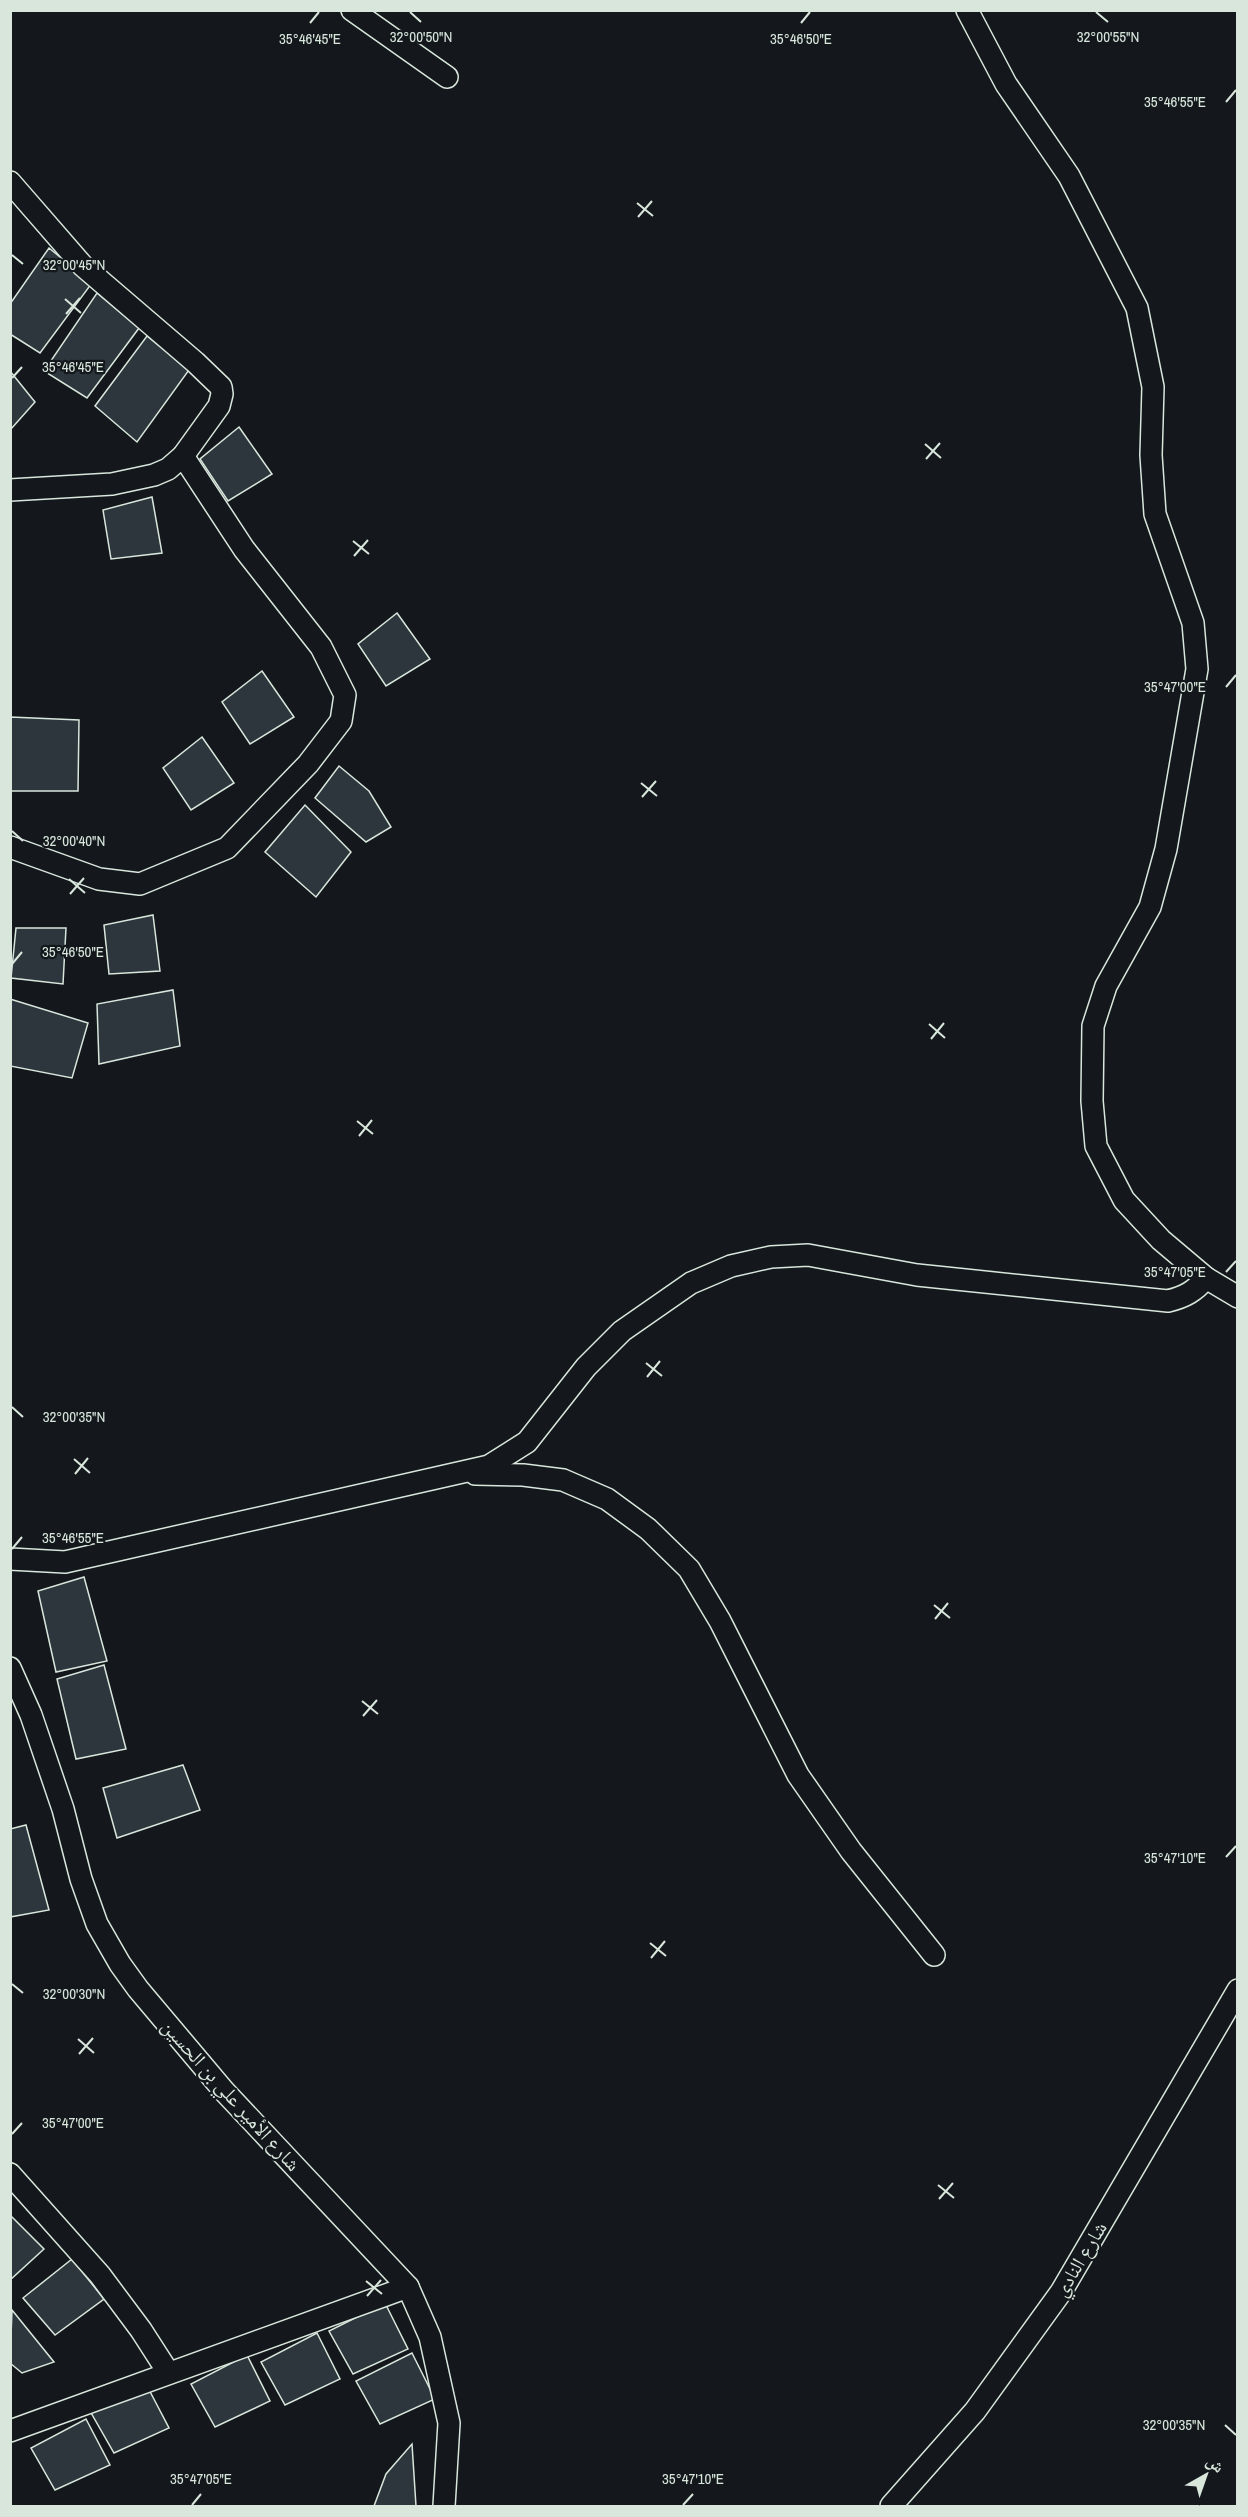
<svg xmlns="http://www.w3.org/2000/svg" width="1248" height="2517" viewBox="0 0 1248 2517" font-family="'Archivo Narrow','Noto Naskh Arabic',sans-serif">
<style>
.building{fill:#2c363c;stroke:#d8e6dc;stroke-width:1.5}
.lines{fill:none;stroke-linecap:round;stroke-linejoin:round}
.minor-casing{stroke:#d8e6dc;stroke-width:24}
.minor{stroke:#14181c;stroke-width:21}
.ticks{fill:none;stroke:#d8e6dc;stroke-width:2}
.labels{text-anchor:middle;stroke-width:4.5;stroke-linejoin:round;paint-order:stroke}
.street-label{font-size:20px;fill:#d8e6dc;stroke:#14181c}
.ticks-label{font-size:15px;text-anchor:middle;fill:#d8e6dc;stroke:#14181c;stroke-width:4.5;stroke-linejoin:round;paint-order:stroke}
</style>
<rect width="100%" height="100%" fill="#14181c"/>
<g class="building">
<path d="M49,248L92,283L40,353L10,334V304Z"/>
<path d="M97,293L139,328L87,398L44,371Z"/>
<path d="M147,336L189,370L137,442L95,406Z"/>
<path d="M10,371L35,402L11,429H10Z"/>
<path d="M239,427L272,474L228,501L200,459Z"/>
<path d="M152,497L162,553L111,559L103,510Z"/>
<path d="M397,613L430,659L386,686L358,644Z"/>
<path d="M262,671L294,717L250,744L222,702Z"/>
<path d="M10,717L79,720L78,791H10Z"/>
<path d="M202,737L234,783L191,810L163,768Z"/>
<path d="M339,766L369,791L391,827L366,842L315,798Z"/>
<path d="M305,805L351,852L316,897L265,852Z"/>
<path d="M153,915L160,971L109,974L104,925Z"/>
<path d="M16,928H66L63,984L11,978Z"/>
<path d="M173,990L180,1046L99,1064L97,1004Z"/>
<path d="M10,999L88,1023L72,1078L10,1066Z"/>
<path d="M84,1577L107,1661L56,1672L38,1591Z"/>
<path d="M104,1665L126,1749L76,1759L57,1679Z"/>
<path d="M183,1765L200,1810L117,1838L103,1788Z"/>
<path d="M26,1825L49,1910L10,1917V1829Z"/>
<path d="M10,2215L44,2249L10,2280Z"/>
<path d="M72,2259L104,2299L55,2335L23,2298Z"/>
<path d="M385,2303L408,2349L353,2374L329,2331Z"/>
<path d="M12,2310L54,2362L22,2373L10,2363Z"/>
<path d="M317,2333L340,2379L285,2405L261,2362Z"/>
<path d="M412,2353L435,2399L380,2424L356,2381Z"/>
<path d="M247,2355L270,2401L215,2427L191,2384Z"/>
<path d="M145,2382L169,2428L114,2453L90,2411Z"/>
<path d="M86,2419L110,2465L55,2490L31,2448Z"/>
<path d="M412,2444L416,2506H374L386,2474Z"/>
</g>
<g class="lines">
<defs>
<g id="minor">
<path d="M352,10L447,77"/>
<path d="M967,10L1006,84L1069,176L1137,308L1153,387L1151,455L1155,514L1193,623L1197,669L1166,849L1150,907L1106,986L1093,1026L1092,1101L1096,1146L1124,1200L1161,1240L1206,1278L1238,1297"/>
<path d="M10,182L83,266L195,362L221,387L222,394L219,406L183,456L168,469L154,475L112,484L10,490"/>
<path d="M10,847L99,879L140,884L227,848L308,764L341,721L345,695L321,647L244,549L183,456"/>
<path d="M475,1474L523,1475L563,1480L607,1499L648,1529L689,1569L720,1621L798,1775L851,1851L934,1955"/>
<path d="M10,1559L65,1562L489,1466L527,1442L586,1367L622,1331L691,1283L731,1266L771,1257L808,1255L917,1275L1168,1301C1185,1297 1195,1291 1206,1278"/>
<path d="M10,1668L31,1715L63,1809L81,1879L97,1924L120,1964L138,1989L224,2091L408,2287L430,2337L449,2423L444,2506"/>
<path d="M10,2174L100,2275L141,2330L168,2372"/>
<path d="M10,2431L408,2287"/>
<path d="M891,2506L975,2411L1061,2292L1238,1990"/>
</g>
</defs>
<use href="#minor" class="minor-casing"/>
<use href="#minor" class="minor"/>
</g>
<path class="ticks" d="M410,12L421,22M1096,12L1108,22M310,23L319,12M801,23L810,12M1226,102L1236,90M637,203L653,216M638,217L652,201M12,255L23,264M65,299L81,313M66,314L80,298M12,378L22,367M925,444L941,458M926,459L940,443M353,541L369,554M354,556L368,540M1226,687L1236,675M641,783L657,796M642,797L656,781M12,831L23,841M69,879L85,893M70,894L84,878M12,964L22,952M929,1024L945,1038M931,1039L944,1023M357,1121L373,1134M359,1136L372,1120M1226,1272L1236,1261M646,1363L662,1376M647,1377L660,1361M12,1407L23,1417M74,1459L90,1473M75,1474L88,1458M12,1549L22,1537M934,1605L950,1618M935,1619L948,1603M362,1701L378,1714M363,1716L377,1700M1226,1857L1236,1846M650,1943L666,1956M651,1958L665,1941M12,1984L23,1993M78,2039L94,2053M79,2054L93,2038M12,2134L22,2123M938,2185L954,2198M939,2199L953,2183M366,2281L382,2294M367,2296L381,2280M1225,2425L1236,2435M192,2505L201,2494M683,2505L693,2494"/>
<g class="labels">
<g class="street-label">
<text transform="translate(231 2095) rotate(48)" y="7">شارع الأمير علي بن الحسين</text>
<text transform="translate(1080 2259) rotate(-59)" y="7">شارع النادي</text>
</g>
</g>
<g class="ticks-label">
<text x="421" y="42">32°00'50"N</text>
<text x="1108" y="42">32°00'55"N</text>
<text x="310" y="44">35°46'45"E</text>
<text x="801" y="44">35°46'50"E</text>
<text x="1175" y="107">35°46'55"E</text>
<text x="74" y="270">32°00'45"N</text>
<text x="73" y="372">35°46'45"E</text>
<text x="1175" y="692">35°47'00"E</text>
<text x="74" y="846">32°00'40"N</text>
<text x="73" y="957">35°46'50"E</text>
<text x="1175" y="1277">35°47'05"E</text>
<text x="74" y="1422">32°00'35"N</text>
<text x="73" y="1543">35°46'55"E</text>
<text x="1175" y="1863">35°47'10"E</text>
<text x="74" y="1999">32°00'30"N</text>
<text x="73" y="2128">35°47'00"E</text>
<text x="1174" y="2430">32°00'35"N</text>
<text x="201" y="2484">35°47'05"E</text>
<text x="693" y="2484">35°47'10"E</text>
</g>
<rect width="1248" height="2517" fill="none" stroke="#d8e6dc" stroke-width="24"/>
<g transform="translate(1206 2475) rotate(40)" stroke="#14181c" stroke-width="4.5" paint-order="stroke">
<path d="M0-4.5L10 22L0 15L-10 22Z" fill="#d8e6dc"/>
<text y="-9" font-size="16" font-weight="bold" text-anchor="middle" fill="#d8e6dc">ش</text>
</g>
</svg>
